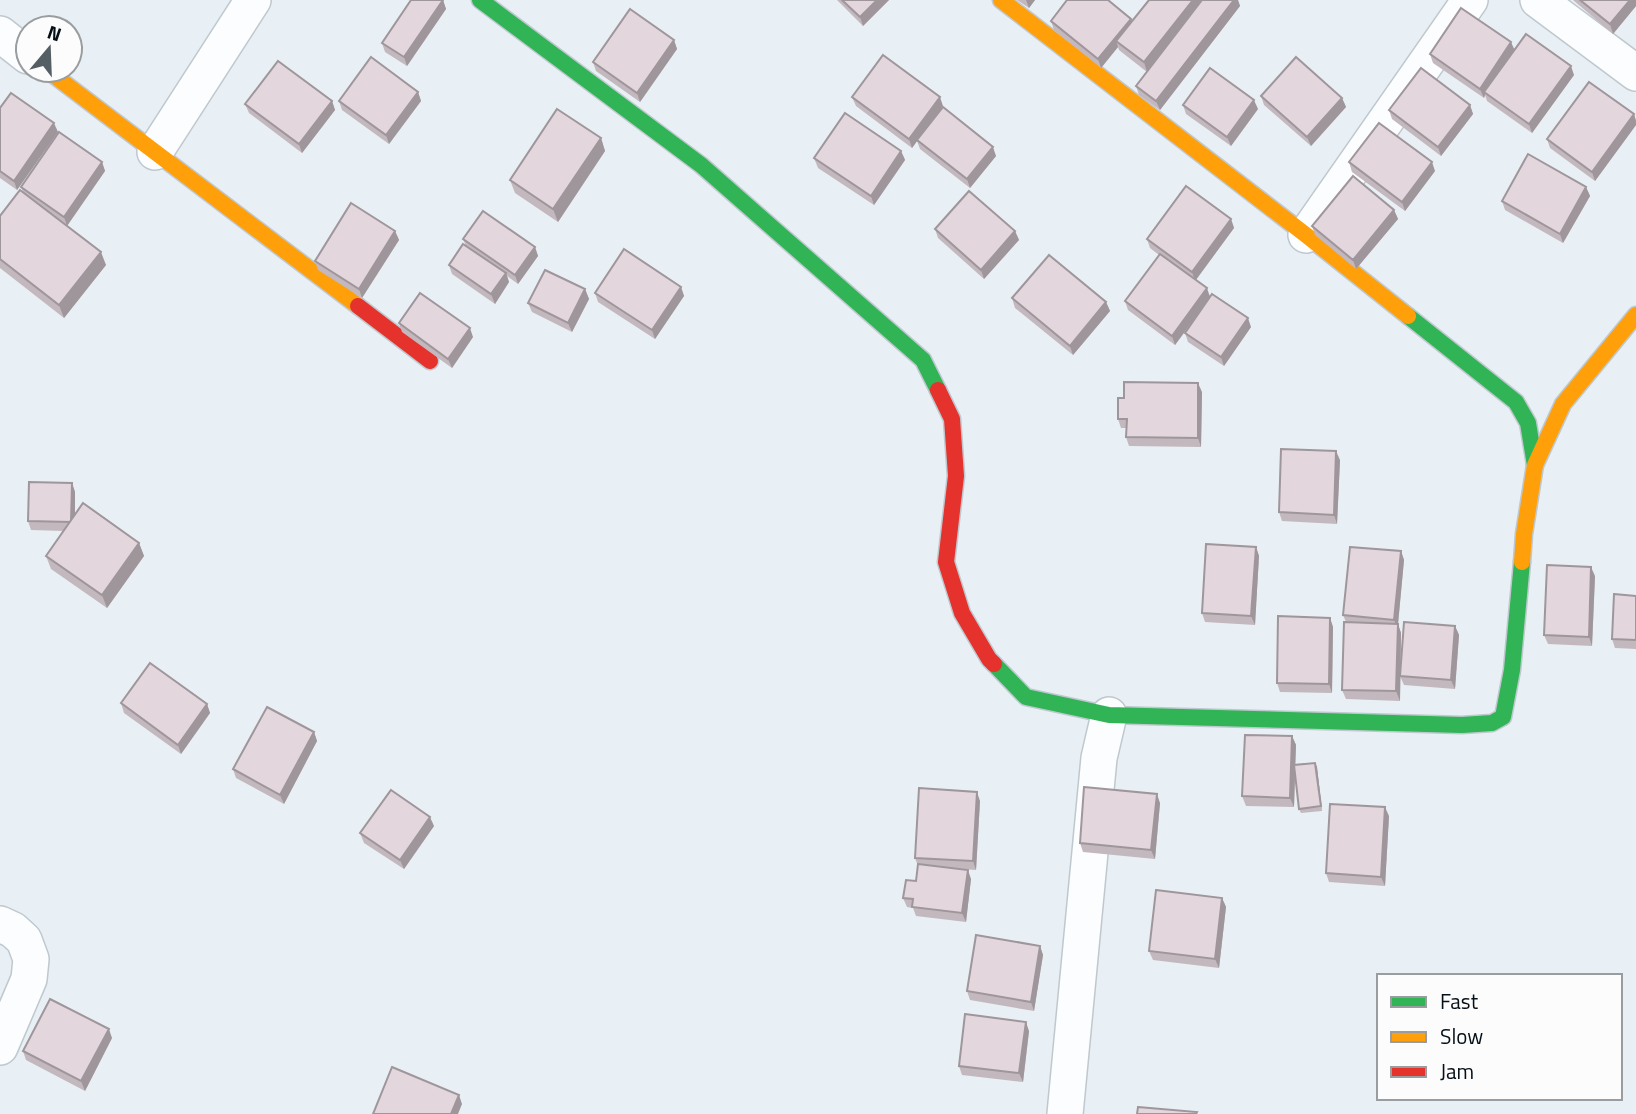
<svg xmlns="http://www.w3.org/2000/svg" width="1636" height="1114" viewBox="0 0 1636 1114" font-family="'Titillium Web',sans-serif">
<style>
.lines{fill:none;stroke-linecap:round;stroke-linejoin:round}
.street-casing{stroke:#bfc8cf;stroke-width:38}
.fast-casing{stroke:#bfc8cf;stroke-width:19}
.slow-casing{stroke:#bfc8cf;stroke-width:19}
.jam-casing{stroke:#bfc8cf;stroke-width:19}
.street{stroke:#fcfdfe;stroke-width:35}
.fast{stroke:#30b455;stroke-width:16}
.slow{stroke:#ff9f0a;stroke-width:16}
.jam{stroke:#e5322d;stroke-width:16}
.wall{fill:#c3b8be}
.shaded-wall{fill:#9f969b}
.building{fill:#e3d6dd;stroke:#9f969b;stroke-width:2}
</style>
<rect width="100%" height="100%" fill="#e8f0f5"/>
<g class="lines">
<defs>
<g id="street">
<path d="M1538,0L1636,73"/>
<path d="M0,34L28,56"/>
<path d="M155,152L253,0"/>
<path d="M1306,235L1470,0"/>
<path d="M0,924L13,930L24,940L31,959L29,979L0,1047"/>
<path d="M1065,1114L1099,758L1109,715"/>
</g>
<g id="fast">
<path d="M480,0L701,165L923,360L938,390"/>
<path d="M1408,316L1516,402L1528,423L1535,465"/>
<path d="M994,664L1026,697L1109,715L1462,725L1492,723L1503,717L1512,670L1522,562"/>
</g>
<g id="slow">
<path d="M1001,0L1306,235L1408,316"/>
<path d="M47,70L358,306"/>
<path d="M1522,562L1524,534L1535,465L1563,404L1636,315"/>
</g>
<g id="jam">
<path d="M358,306L430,361"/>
<path d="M938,390L952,419L956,476L946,562L962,613L989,659L994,664"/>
</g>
</defs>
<use href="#street" class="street-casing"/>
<use href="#fast" class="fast-casing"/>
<use href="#slow" class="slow-casing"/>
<use href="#jam" class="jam-casing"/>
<use href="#street" class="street"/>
<use href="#fast" class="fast"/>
<use href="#slow" class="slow"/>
<use href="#jam" class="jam"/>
</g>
<g class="wall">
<path d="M443,0L446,9L407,66L385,52L382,43Z"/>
<path d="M837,0H889L863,26Z"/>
<path d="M1017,0H1035L1029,8Z"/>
<path d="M1149,0H1238L1240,6L1160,110L1139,95L1136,86L1147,72L1119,50L1118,47L1101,68L1054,30L1051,21L1131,19L1132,21Z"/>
<path d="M1573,0H1636V6L1613,34Z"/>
<path d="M674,40L677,49L640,102L596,71L593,62Z"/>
<path d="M1514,50L1574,75L1532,133L1487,101L1485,95L1484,98L1433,63L1430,54Z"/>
<path d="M418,92L421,101L389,144L342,110L339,101Z"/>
<path d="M1261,96L1342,98L1346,107L1311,146L1264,105Z"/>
<path d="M852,97L943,106L936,116L996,156L970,188L920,149L917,141L912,148L856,106Z"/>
<path d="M332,101L335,110L302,153L249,113L245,104Z"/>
<path d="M1183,105L1258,109L1231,146L1186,114Z"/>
<path d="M1470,105L1473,114L1441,156L1392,119L1389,110Z"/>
<path d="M0,108L58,132L17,190L0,178Z"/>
<path d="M1634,114L1636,121V125L1595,181L1550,148L1547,139Z"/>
<path d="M601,138L605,151L558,222L515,193L510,180Z"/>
<path d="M901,151L905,160L874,205L818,168L814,158Z"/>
<path d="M102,162L105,171L67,226L106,265L64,318L0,268V216L23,192L21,187Z"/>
<path d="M1349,162L1435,171L1405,211L1352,172Z"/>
<path d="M1586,187L1590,196L1563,243L1505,210L1502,201Z"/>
<path d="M1394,210L1398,219L1356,269L1315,235L1312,226Z"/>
<path d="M1231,219L1234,228L1196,280L1210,296L1251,327L1224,366L1188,342L1185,333L1193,321L1175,345L1128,310L1125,301L1159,255L1150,248L1147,239Z"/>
<path d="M935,229L1015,231L1019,240L984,279L938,238Z"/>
<path d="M395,231L399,240L362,298L318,270L315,261Z"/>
<path d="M463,239L535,247L538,256L518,284L507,276L509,282L495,304L452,274L449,265L466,246Z"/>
<path d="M681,287L684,296L655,339L598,302L595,293Z"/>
<path d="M585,289L589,299L572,332L532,312L528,303Z"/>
<path d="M1012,298L1106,302L1110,311L1073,355L1015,308Z"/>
<path d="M399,323L473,337L452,368L402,332Z"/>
<path d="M1202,392L1201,447L1129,446L1126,437V428H1121L1118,419Z"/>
<path d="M1340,460L1337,524L1282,521L1279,512Z"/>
<path d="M72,483L75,492V515L139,543L144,556L107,608L51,569L46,556L64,531L31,530L28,521Z"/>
<path d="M1256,547L1259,556L1255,625L1205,622L1202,613Z"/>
<path d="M1401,551L1404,560L1398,624L1401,633L1400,701L1346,699L1342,690L1346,622L1343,615Z"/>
<path d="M1595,576L1592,646L1548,644L1544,635Z"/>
<path d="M1636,596V649L1615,648L1612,639Z"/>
<path d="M1330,618L1333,627L1332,693L1280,692L1277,683Z"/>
<path d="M1455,626L1459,635L1455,689L1404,685L1400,676Z"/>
<path d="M121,703L207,704L210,713L181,754L124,713Z"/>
<path d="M314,732L317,741L284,804L236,778L233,769Z"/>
<path d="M1292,736L1296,745L1295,765L1315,763L1317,767L1322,811L1301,813L1299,809L1295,771L1294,807L1246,806L1242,796Z"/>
<path d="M980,801L976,870L962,869L971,879L966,922L916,916L913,908L907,907L903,898L916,881L918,866L915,858Z"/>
<path d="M1160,803L1155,859L1083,852L1080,843Z"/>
<path d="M1389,816L1385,886L1329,882L1326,873Z"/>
<path d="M434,826L404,869L364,843L360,833Z"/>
<path d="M1222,898L1226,907L1219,968L1153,960L1149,951Z"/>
<path d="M1040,946L1043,955L1034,1011L970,1000L967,991Z"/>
<path d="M1029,1031L1023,1082L962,1075L959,1066Z"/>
<path d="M112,1038L85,1091L26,1060L23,1051Z"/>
</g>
<g class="shaded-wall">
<path d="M443,0L446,9L407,66L404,57Z"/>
<path d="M877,0H889L863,26L860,17Z"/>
<path d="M1026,0H1035L1029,8Z"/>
<path d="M1193,0H1204L1147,72L1144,62Z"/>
<path d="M1234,0H1238L1240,6L1160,110L1156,101Z"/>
<path d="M1630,0H1636V6L1613,34L1610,24Z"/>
<path d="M1131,19L1134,28L1116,41L1118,47L1101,68L1098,59Z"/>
<path d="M674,40L677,49L640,102L637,93Z"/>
<path d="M1511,42L1515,51L1484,92L1485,95L1484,98L1480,89Z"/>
<path d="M1571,66L1574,75L1532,133L1529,124Z"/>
<path d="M418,92L421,101L389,144L386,135Z"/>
<path d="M940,97L943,106L912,148L909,139Z"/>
<path d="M1342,98L1346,107L1311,146L1307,137Z"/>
<path d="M1254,100L1258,109L1231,146L1227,137Z"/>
<path d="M332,101L335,110L302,153L299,144Z"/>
<path d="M1470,105L1473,114L1441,156L1438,147Z"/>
<path d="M1634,114L1636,121V125L1595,181L1592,172Z"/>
<path d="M54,123L58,132L17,190L14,181Z"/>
<path d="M601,138L605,151L558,222L553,209Z"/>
<path d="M993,147L996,156L970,188L967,179Z"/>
<path d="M901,151L905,160L874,205L871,196Z"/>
<path d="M102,162L105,171L67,226L64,217Z"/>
<path d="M1432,162L1435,171L1405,211L1402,202Z"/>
<path d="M1586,187L1590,196L1563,243L1560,234Z"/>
<path d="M1394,210L1398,219L1356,269L1353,260Z"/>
<path d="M1231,219L1234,228L1195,281L1192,272Z"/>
<path d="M395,231L399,240L362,298L359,289Z"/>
<path d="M1015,231L1019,240L984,279L981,270Z"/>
<path d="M535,247L538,256L518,284L515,275Z"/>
<path d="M101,252L106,265L64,318L59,305Z"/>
<path d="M506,273L509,282L495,304L491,294Z"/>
<path d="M681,287L684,296L655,339L652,330Z"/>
<path d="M1207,288L1210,297L1175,345L1172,336Z"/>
<path d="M585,289L589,299L572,332L568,323Z"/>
<path d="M1106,302L1110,311L1073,355L1070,346Z"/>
<path d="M1248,318L1251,327L1224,366L1221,357Z"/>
<path d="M470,328L473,337L452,368L448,359Z"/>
<path d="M1198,383L1202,392L1201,447L1198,438Z"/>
<path d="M1336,451L1340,460L1337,524L1334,515Z"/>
<path d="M72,483L75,492V531L71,522Z"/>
<path d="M139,543L144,556L107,608L102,595Z"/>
<path d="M1256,547L1259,556L1255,625L1251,616Z"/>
<path d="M1401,551L1404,560L1398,624L1401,633L1400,701L1396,691L1398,629L1394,620Z"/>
<path d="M1591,567L1595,576L1592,646L1589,637Z"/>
<path d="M1330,618L1333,627L1332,693L1329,684Z"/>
<path d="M1455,626L1459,635L1455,689L1451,680Z"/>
<path d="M207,704L210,713L181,754L178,745Z"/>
<path d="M314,732L317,741L284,804L280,795Z"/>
<path d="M1292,736L1296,745L1294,807L1290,798Z"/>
<path d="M1315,763L1317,767L1322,811L1321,806Z"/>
<path d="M977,792L980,801L976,870L973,861Z"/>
<path d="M1157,794L1160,803L1155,859L1151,850Z"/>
<path d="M1385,807L1389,816L1385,886L1381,877Z"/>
<path d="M430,817L434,826L404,869L400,860Z"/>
<path d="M968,870L971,879L966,922L962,913Z"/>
<path d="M1222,898L1226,907L1219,968L1215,959Z"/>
<path d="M1040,946L1043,955L1034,1011L1031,1002Z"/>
<path d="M1026,1022L1029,1031L1023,1082L1019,1073Z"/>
<path d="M109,1029L112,1038L85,1091L81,1081Z"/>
<path d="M459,1095L462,1104L458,1114H451Z"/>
</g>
<g class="building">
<path d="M411,0H443L404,57L382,43Z"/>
<path d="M842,0H877L860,17Z"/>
<path d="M1067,0H1108L1131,19L1098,59L1051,21Z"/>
<path d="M1149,0H1193L1144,62L1116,41Z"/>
<path d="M1202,0H1234L1156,101L1136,86Z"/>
<path d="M1580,0H1630L1610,24Z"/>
<path d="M1461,8L1511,42L1480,89L1430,54Z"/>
<path d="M630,9L674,40L637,93L593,62Z"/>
<path d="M1526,34L1571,66L1529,124L1484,92Z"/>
<path d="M883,55L940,97L909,139L852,97Z"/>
<path d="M371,57L418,92L386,135L339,101Z"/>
<path d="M1296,57L1342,98L1307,137L1261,96Z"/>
<path d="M278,61L332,101L299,144L245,104Z"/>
<path d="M1210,68L1254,100L1227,137L1183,105Z"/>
<path d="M1421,68L1470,105L1438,147L1389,110Z"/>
<path d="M1589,82L1634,114L1592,172L1547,139Z"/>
<path d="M11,93L54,123L14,181L0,171V108Z"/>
<path d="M943,107L993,147L967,179L917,140Z"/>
<path d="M557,109L601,138L553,209L510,180Z"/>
<path d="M845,113L901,151L871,196L814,158Z"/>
<path d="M1379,123L1432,162L1402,202L1349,162Z"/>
<path d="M59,132L102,162L64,217L21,187Z"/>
<path d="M1528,154L1586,187L1560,234L1502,201Z"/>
<path d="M1353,176L1394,210L1353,260L1312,226Z"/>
<path d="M1186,186L1231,219L1192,272L1147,239Z"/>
<path d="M20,190L101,252L59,305L0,259V216Z"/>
<path d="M969,191L1015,231L981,270L935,229Z"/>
<path d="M351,203L395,231L359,289L315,261Z"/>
<path d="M483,211L535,247L515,275L463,239Z"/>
<path d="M463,244L506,273L491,294L449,265Z"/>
<path d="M624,249L681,287L652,330L595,293Z"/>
<path d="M1160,254L1207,288L1172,336L1125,301Z"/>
<path d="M1049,255L1106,302L1070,346L1012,298Z"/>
<path d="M545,270L585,289L568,323L528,303Z"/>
<path d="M420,293L470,328L448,359L399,323Z"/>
<path d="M1212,294L1248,318L1221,357L1185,333Z"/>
<path d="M1124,382L1198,383V438L1126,437L1127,419H1118V398H1124Z"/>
<path d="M1281,449L1336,451L1334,515L1279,512Z"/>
<path d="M29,482L72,483L71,522L28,521Z"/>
<path d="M83,503L139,543L102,595L46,556Z"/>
<path d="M1206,544L1256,547L1251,616L1202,613Z"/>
<path d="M1350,547L1401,551L1394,620L1343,615Z"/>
<path d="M1547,565L1591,567L1589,637L1544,635Z"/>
<path d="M1614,594L1636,596V640L1612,639Z"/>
<path d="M1278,616L1330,618L1329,684L1277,683Z"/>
<path d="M1344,622L1398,624L1396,691L1342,690Z"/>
<path d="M1404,622L1455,626L1451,680L1400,676Z"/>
<path d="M150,663L207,704L178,745L121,703Z"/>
<path d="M267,707L314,732L280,795L233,769Z"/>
<path d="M1245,735L1292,736L1290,798L1242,796Z"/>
<path d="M1315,763L1321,806L1299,809L1294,765Z"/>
<path d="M1084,787L1157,794L1151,850L1080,843Z"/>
<path d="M919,788L977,792L973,861L915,858Z"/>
<path d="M391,790L430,817L400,860L360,833Z"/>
<path d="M1330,804L1385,807L1381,877L1326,873Z"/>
<path d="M918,864L968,870L962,913L912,907L913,899L903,898L906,880L916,881Z"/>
<path d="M1156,890L1222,898L1215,959L1149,951Z"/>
<path d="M976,935L1040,946L1031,1002L967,991Z"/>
<path d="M50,999L109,1029L81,1081L23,1051Z"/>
<path d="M965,1014L1026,1022L1019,1073L959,1066Z"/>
<path d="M392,1067L459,1095L451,1114H373Z"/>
<path d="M1138,1107L1197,1112L1196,1114H1137Z"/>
</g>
<rect x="1377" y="974" width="245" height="126" fill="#fcfcfc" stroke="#999da0" stroke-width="2"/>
<rect x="1391" y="997" width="35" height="10" fill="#30b455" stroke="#999da0" stroke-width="2"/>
<text x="1440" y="1009" font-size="21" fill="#040f17">Fast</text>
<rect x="1391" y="1032" width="35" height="10" fill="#ff9f0a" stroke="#999da0" stroke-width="2"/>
<text x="1440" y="1044" font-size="21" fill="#040f17">Slow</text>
<rect x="1391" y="1067" width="35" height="10" fill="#e5322d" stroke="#999da0" stroke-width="2"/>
<text x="1440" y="1079" font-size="21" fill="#040f17">Jam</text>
<g transform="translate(49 49) rotate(19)"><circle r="33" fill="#fcfcfc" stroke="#999da0" stroke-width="2"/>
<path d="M0-5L12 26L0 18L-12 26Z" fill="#545e65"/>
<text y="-10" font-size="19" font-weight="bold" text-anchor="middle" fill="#040f17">N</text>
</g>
</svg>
